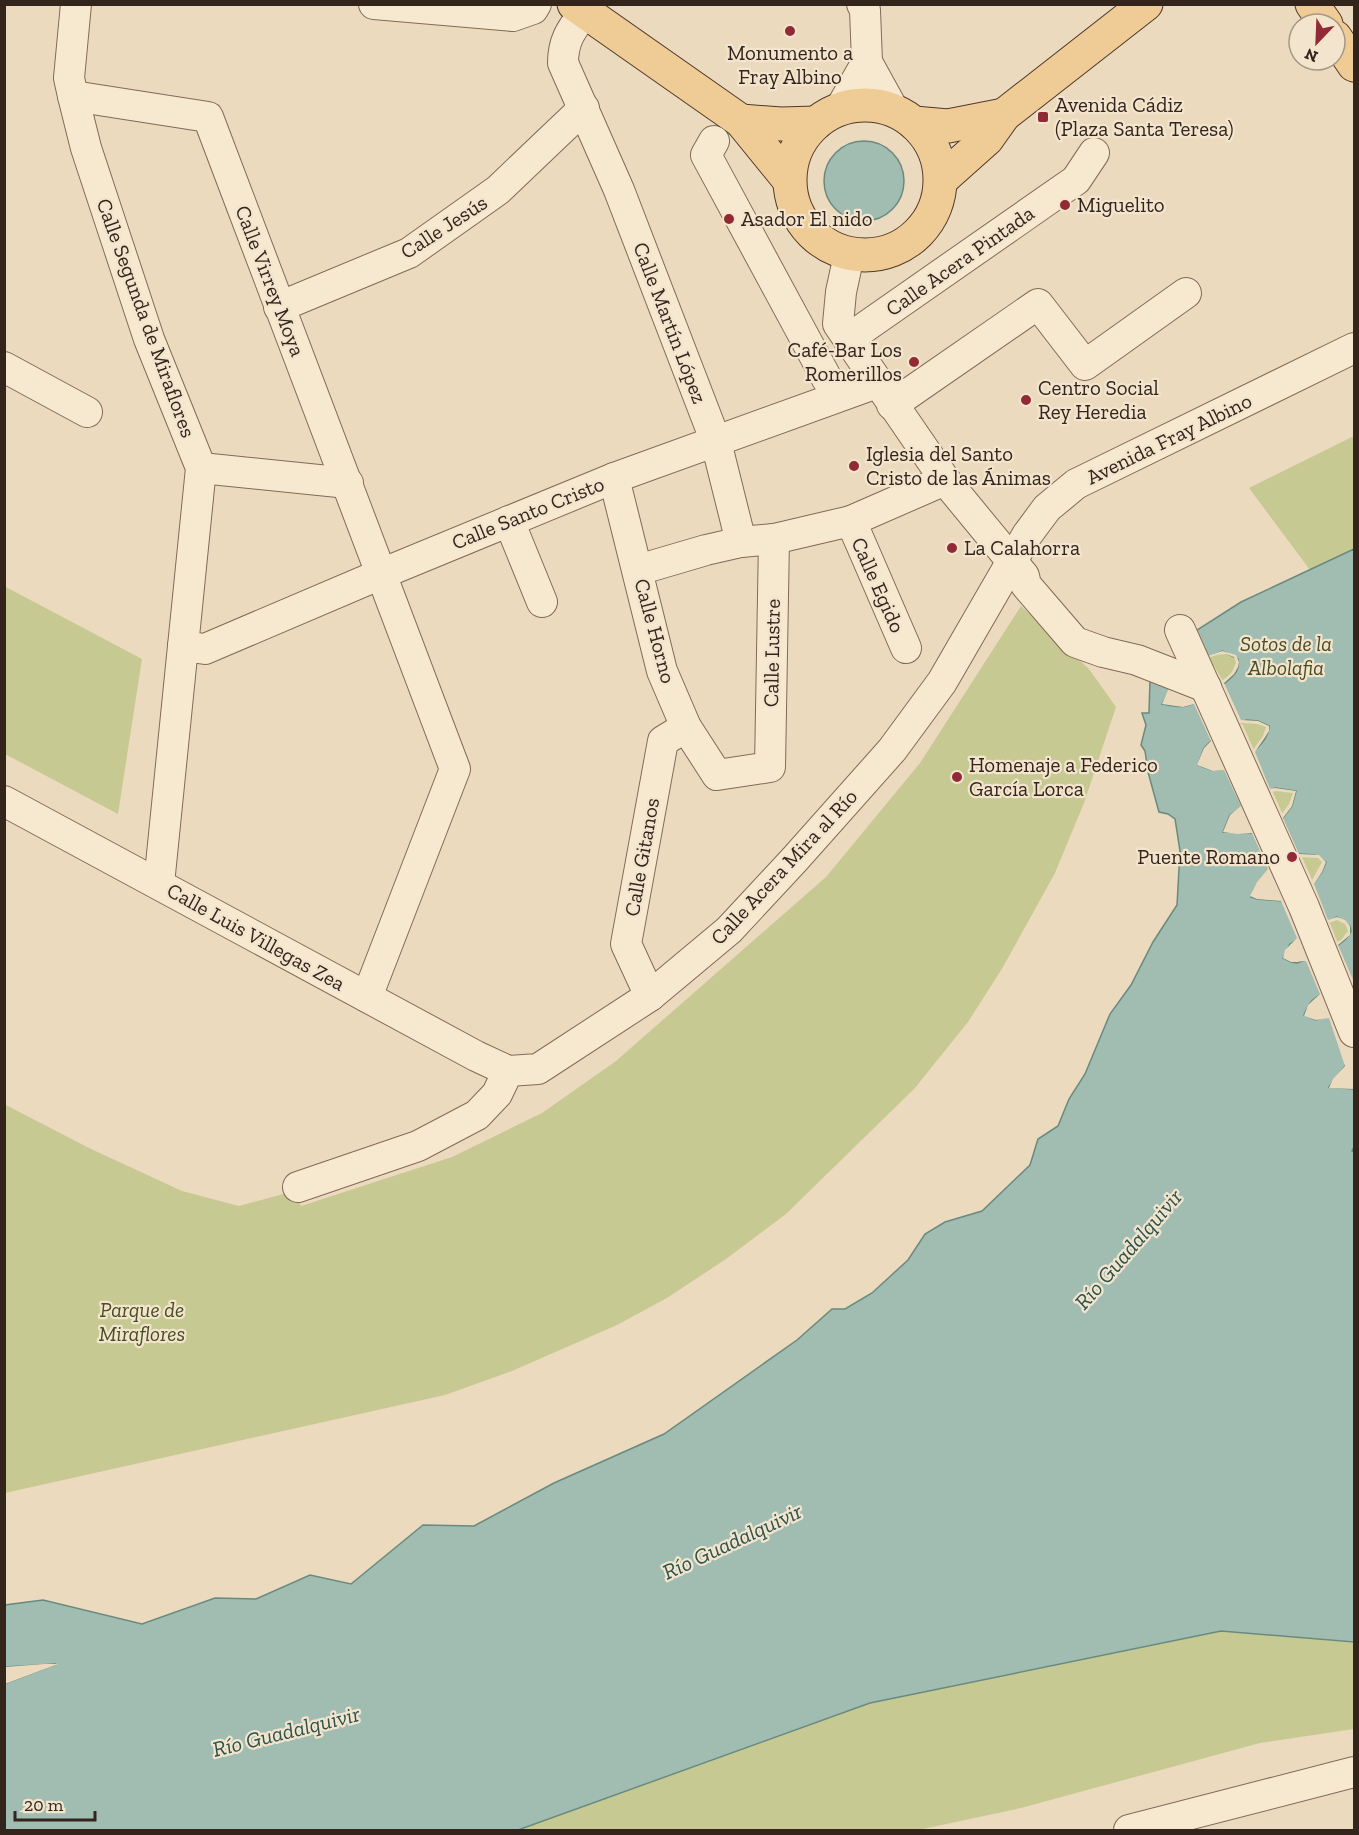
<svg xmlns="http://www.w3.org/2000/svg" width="1359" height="1835" viewBox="0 0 1359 1835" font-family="'Zilla Slab',serif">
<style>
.green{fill:#c7c992}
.water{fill:#a1bdb2;stroke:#698a7f;stroke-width:1.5;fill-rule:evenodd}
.pier{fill:#ecdabe;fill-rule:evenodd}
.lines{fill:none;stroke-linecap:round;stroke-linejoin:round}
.minor-casing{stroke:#836a57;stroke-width:32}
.major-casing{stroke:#50392c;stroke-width:35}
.minor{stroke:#f7e8d0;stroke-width:30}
.major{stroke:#efcb95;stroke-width:33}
.poi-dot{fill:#902a34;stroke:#f3e5cd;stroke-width:2}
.labels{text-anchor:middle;stroke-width:4.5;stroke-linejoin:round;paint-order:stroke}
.poi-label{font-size:21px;fill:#33251c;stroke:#f3e5cd;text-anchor:start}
.street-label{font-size:21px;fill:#33251c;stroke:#f3e5cd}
.park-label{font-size:21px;font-style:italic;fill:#484e23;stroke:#f3e5cd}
.water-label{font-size:22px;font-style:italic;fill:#2b524c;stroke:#f3e5cd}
</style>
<rect width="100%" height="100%" fill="#ecdabe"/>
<g class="green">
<path d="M1354,436V983L1314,884L1224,683L1208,656L1241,602L1310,570L1249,488Z"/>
<path d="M4,586L142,659L118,814L5,754Z"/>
<path d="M1021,606L1089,669L1116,707L1084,803L1055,873L1003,967L968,1022L915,1088L786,1214L726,1259L667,1298L617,1325L512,1371L445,1395L5,1493L4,1104L89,1148L182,1191L239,1206L294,1191L301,1206L452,1157L542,1113L616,1061L826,877L920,763Z"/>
<path d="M1221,1631L1354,1642V1729L1260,1743L1021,1808L918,1830H518L870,1703Z"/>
</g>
<g class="water">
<circle cx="864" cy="181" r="40"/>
<path d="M1354,549V979C1343,984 1319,992 1311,1002C1308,1005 1306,1011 1304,1015L1316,1020L1354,1007L1345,1066L1329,1087L1354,1089V1147L1352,1151L1354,1152V1642L1221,1631L870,1703L518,1830H5L4,1684L56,1664L5,1667V1605L43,1600L142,1624L215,1598L256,1599L310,1575L351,1584L423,1525L474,1526L554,1483L664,1434L797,1340L832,1309H845L872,1293L908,1260L925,1234L945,1222L982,1211L1030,1165L1038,1139L1058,1126L1069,1099L1085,1074L1110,1014L1131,985L1153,942L1177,905L1180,851L1175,819L1168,814L1159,812L1148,772L1145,751L1141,745L1146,725L1142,713H1149L1150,680L1197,630L1241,602ZM1222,651L1238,659C1239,664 1239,667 1236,672C1229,682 1198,704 1186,706C1178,708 1170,705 1162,704L1182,670ZM1246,720L1258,721L1269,726C1269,745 1234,770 1216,770C1210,771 1204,767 1198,765L1204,748L1211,741ZM1275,788L1296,791L1292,806L1283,818L1252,833L1223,832L1230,815ZM1299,854L1315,855L1326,862L1322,872L1313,884L1282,901L1257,899L1251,897C1260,871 1276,866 1299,854ZM1337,917L1350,926L1351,931C1346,947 1312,957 1297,963L1291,962L1283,958L1290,944Z"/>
</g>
<g class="pier">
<path d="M1196,627L1208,656L1222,651L1236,655L1239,662L1238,667L1234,674L1224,683L1241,720L1258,721L1269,726V731L1255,752L1270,789L1275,788L1296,791L1292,806L1283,818L1299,854L1319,855L1326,862L1322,872L1314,884L1328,920L1337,917L1345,920L1350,926V935L1338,945L1354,982L1322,997L1310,1007L1308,1014L1316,1017L1324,1016L1354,1004V1065L1342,1073L1333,1085L1354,1086V1089L1329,1088L1333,1079L1345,1066L1329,1018L1316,1020L1304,1016L1308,1005L1320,994L1306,961L1291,962L1283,958L1285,950L1297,938L1281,901L1257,899L1250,896L1257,882L1268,869L1252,833L1237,834L1223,832L1230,815L1241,806L1224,770L1213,771L1197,765L1204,748L1211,741L1194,704L1183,707L1162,704L1169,688L1167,657L1172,648ZM1226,654L1234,657L1236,663L1232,672L1227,677L1193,701L1183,704L1166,702L1172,689L1209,658L1217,655ZM1242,723L1257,724L1266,727L1263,736L1253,750L1223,767L1214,768L1201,763L1207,749ZM1275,791L1293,793L1289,804L1281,815L1251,830L1237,831L1226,829L1233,817L1243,808ZM1300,857L1318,858L1322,862L1311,882L1281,898L1254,895L1260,883L1270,872ZM1337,920L1345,924L1348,931L1341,940L1305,958L1297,960L1286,957L1287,952L1292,946L1299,941L1329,923Z"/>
<path d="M44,1664H58L5,1684L4,1681L43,1667L5,1670V1667Z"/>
</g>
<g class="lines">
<defs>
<g id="minor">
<path d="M76,4L69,78L73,96L86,148L149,339L201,468L159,884"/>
<path d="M374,4L513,16L533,9L536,4"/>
<path d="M590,4C575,26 563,36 563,63L619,190L716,442L741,542"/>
<path d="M862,4L865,10L867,62L894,111"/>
<path d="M73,96L208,117L455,769L367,997"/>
<path d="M840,109L867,62"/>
<path d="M714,141L706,155L827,379"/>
<path d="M849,255L841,292L838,324L945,480L1024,576L1026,585L1075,642L1103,652L1137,660L1206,687"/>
<path d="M279,307L409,253L498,190L584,108"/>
<path d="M848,339L1076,180L1094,153"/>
<path d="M4,367L87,412"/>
<path d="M892,405L1038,304L1085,365L1186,293"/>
<path d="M201,468L348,483"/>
<path d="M614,478L662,671L686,727L717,775L770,767L774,539"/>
<path d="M509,521L542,602"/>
<path d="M851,521L906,648"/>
<path d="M638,570L706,550L741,542L774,539L851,521L945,480"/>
<path d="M1180,630L1304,907L1354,1032"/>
<path d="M183,646L205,649L381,574L614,478L877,383"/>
<path d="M4,801L476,1056L508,1071L538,1069L650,996L729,930L795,859L892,750L942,682L1027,535L1047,508L1076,484L1354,348"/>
<path d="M650,996L626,944L663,741L686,727"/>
<path d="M298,1187L418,1146L477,1115L497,1094L508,1071"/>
<path d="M1129,1830L1354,1772"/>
</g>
<g id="major">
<path d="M574,4L741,121L789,180"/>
<path d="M1312,4L1326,24"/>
<path d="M1335,37L1354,65"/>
<circle cx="865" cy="180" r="75"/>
<path d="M741,121L781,124L816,123"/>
<path d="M914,123L948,126L1004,115"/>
<path d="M941,180L987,139L1004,115L1146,4"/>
</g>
</defs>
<use href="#minor" class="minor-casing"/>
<use href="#major" class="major-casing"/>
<use href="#minor" class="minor"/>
<use href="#major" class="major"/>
</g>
<g class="poi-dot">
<circle cx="790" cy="31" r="6"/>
<rect x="1037" y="111" width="12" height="12" rx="3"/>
<circle cx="1065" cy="205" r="6"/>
<circle cx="729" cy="219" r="6"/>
<circle cx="914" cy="362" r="6"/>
<circle cx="1026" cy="400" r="6"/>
<circle cx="854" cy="466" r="6"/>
<circle cx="952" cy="548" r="6"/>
<circle cx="957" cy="777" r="6"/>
<circle cx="1292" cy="857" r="6"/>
</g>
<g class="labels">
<g class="poi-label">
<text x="790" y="60" text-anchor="middle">Monumento a<tspan x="790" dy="24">Fray Albino</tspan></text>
<text x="1055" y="112">Avenida Cádiz<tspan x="1055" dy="24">(Plaza Santa Teresa)</tspan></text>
<text x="1077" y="212">Miguelito</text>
<text x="741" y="226">Asador El nido</text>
<text x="902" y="357" text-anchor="end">Café-Bar Los<tspan x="902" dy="24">Romerillos</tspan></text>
<text x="1038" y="395">Centro Social<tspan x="1038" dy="24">Rey Heredia</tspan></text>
<text x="866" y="461">Iglesia del Santo<tspan x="866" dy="24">Cristo de las Ánimas</tspan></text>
<text x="964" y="555">La Calahorra</text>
<text x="969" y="772">Homenaje a Federico<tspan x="969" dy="24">García Lorca</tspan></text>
<text x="1280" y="864" text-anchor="end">Puente Romano</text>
</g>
<g class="street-label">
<text transform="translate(444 227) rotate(-33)" y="7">Calle Jesús</text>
<text transform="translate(960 261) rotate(-35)" y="7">Calle Acera Pintada</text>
<text transform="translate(270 281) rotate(69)" y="7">Calle Virrey Moya</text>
<text transform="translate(146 318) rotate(70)" y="7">Calle Segunda de Miraflores</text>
<text transform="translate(670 323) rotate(69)" y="7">Calle Martín López</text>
<text transform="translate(1169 439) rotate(-26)" y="7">Avenida Fray Albino</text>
<text transform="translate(528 513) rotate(-22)" y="7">Calle Santo Cristo</text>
<text transform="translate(878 585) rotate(66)" y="7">Calle Egido</text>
<text transform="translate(655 631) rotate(75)" y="7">Calle Horno</text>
<text transform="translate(772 653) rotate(-89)" y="7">Calle Lustre</text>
<text transform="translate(642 857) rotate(-80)" y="7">Calle Gitanos</text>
<text transform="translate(784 867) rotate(-47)" y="7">Calle Acera Mira al Río</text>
<text transform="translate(256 937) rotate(29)" y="7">Calle Luis Villegas Zea</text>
</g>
<g class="park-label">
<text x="1286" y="651">Sotos de la<tspan x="1286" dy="24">Albolafia</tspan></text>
<text x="142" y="1317">Parque de<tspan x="142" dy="24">Miraflores</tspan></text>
</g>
<g class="water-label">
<text transform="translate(1128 1249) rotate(-49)" y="8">Río Guadalquivir</text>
<text transform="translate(732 1541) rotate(-25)" y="8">Río Guadalquivir</text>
<text transform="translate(286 1731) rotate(-14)" y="8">Río Guadalquivir</text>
</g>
</g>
<rect width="1359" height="1835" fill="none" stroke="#33251c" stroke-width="12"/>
<g transform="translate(1317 42) rotate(203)"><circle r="28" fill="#f3e5cd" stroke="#a69886" stroke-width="1.5"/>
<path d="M0-4.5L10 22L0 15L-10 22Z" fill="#902a34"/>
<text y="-9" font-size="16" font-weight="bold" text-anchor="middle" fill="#33251c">N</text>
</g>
<path d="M15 1811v9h80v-9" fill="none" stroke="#33251c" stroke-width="3"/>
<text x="24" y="1811" font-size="18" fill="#33251c" stroke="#f3e5cd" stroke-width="4.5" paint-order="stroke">20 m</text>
</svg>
